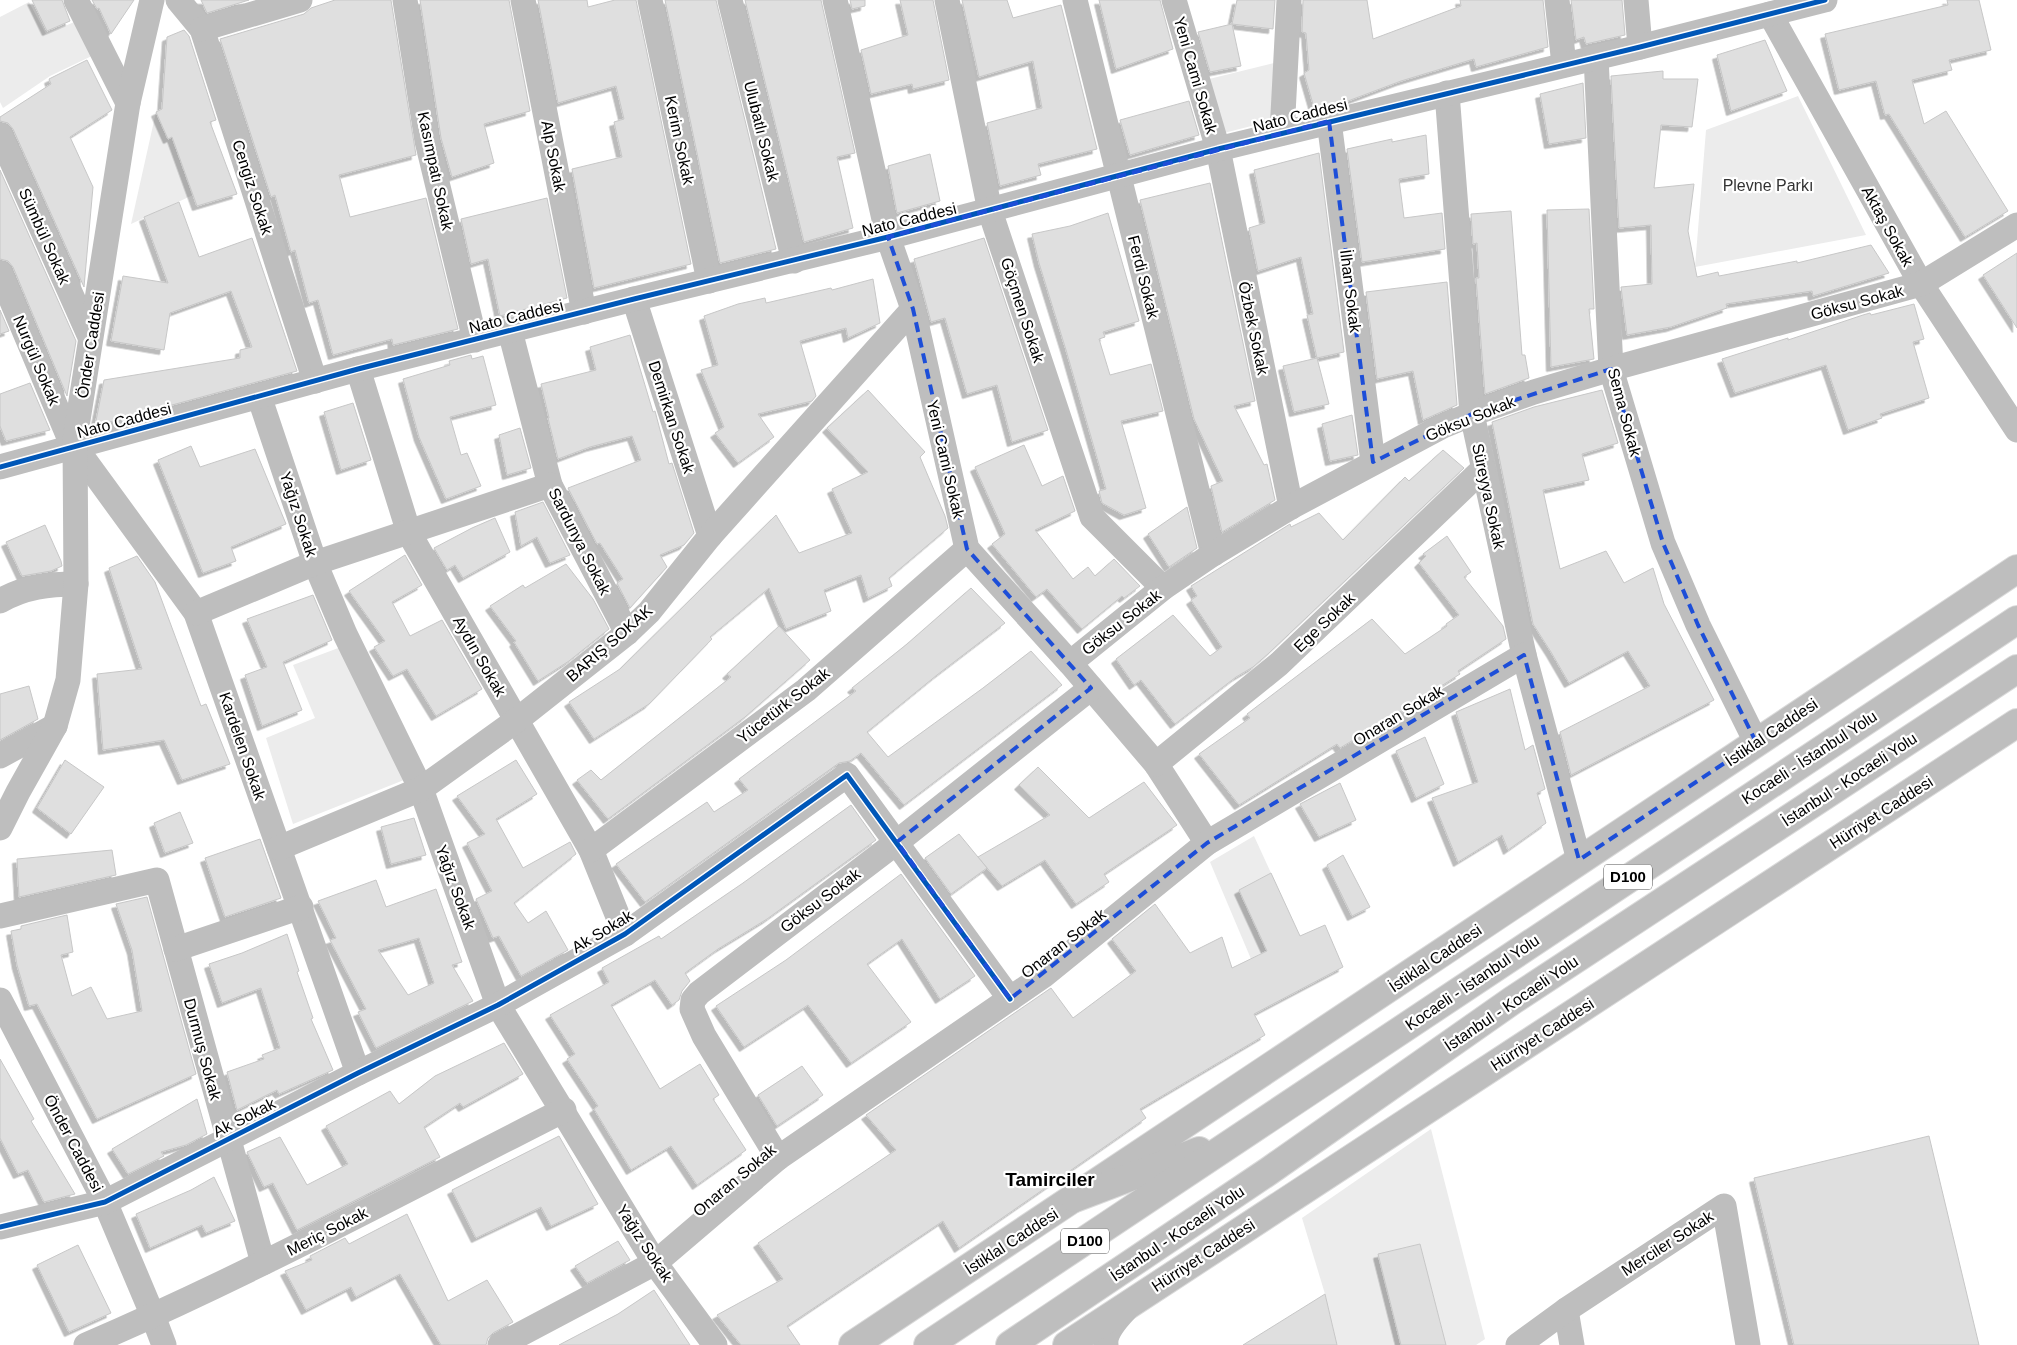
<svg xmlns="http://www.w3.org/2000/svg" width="2017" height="1345" viewBox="0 0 2017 1345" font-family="Arial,sans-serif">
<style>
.green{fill:#ececec}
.building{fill:#dfdfdf;stroke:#c7c7c7;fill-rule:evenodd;filter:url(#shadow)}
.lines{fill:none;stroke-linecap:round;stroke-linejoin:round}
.major-casing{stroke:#dbdbdb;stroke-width:30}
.highway-casing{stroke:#dbdbdb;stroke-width:30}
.minor{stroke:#bebebe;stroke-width:25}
.major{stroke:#bebebe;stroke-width:28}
.highway{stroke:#bebebe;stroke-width:28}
.cycleway-casing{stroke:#fff;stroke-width:8}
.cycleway{stroke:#0057b8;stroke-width:5}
.marked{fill:none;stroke:#1d4ed8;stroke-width:4;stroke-dasharray:10 6;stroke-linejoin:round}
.labels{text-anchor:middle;stroke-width:4.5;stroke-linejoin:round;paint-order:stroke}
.shield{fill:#fff;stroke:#4c4c4c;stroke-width:1}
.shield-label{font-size:15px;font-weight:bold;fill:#000}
.street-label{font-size:16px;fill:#000;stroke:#fff}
.park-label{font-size:16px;fill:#333;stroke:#fff}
.quarter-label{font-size:19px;font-weight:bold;fill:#000;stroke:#fff}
</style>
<defs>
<filter id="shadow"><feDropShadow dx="-4.5" dy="4.5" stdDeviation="0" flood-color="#0004"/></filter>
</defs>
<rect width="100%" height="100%" fill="#fff"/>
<g class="green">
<path d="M29,2L46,34L79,20L98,53L50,76L3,108L0,102V17Z"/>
<path d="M1274,63L1275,120L1220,134L1205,80Z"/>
<path d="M1798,96L1866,235L1695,267L1706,130Z"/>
<path d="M156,112L168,138H172L193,195L131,224Z"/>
<path d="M341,647L404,780L293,824L266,738L315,718L293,665Z"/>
<path d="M1254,836L1271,873L1239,890L1267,951L1251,959L1210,862Z"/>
<path d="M1431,1129L1485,1339L1476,1345H1446L1420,1244L1378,1255L1401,1345H1337L1325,1294L1302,1218Z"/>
</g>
<g class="building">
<path d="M32,0H62L70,21L47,31Z"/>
<path d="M92,0H134L111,34L99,8L97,9Z"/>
<path d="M201,0H249L207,13Z"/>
<path d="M335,0H391L416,155L339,175L350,217L426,198L458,329L393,345L392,339L333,355L318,300L309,303L295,250L291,252L275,195L271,197L220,39L304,14L311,8Z"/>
<path d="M420,0H509L530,111L484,124L494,163L452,177L441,138Z"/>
<path d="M538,0H587L588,7L615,0H636L691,264L594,288L572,169L622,157L614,122L624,119L616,86L558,103Z"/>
<path d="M665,0H716L776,249L720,263Z"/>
<path d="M745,0H821L855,153L837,157L853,228L804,242Z"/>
<path d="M850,0H865V6L852,9Z"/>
<path d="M900,0H933L949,80L913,89L912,84L871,94L861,50L908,35Z"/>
<path d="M962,0H1007L1013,18L1061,5L1097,149L1038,164L1041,175L1000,186L987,123L1042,108L1033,61L979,77Z"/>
<path d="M1099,0H1160L1173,49L1116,69Z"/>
<path d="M1237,0H1275L1273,29L1232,24Z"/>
<path d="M1303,0H1367L1373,39L1461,6L1460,0H1543L1548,47L1476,67L1474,59L1401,81L1332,107L1315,111L1304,73L1309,70L1306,33L1302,32Z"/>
<path d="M1571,0H1622L1625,35L1586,44L1584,37L1576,40Z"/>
<path d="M1947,0H1979L1991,50L1949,60L1952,70L1912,80L1924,124L1946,111L2008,211L1965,237L1889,114L1885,115L1876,81L1839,90L1825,34L1948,5Z"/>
<path d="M1232,24L1241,66L1210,72L1198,32Z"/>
<path d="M184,30L189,36L216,120L210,122L237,194L197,206L172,137L168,139L156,112L162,109L167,37Z"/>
<path d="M1765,40L1787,91L1731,111L1717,55Z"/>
<path d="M87,60L112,110L70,137L93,187L84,287L13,129L8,123L0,121V117L51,84L49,79Z"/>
<path d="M1663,71V79H1698L1692,127L1661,125L1654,188L1694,184L1688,231L1697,277L1718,272L1719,276L1797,261V263L1871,245L1889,273L1813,296L1812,291L1726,304L1727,308L1671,327L1627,335L1621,287L1652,284L1651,225L1619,228L1611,76Z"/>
<path d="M1583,83L1586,138L1549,144L1540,94Z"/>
<path d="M1189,101L1199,135L1130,155L1120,120Z"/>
<path d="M1426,135L1429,174L1399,179L1404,218L1442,213L1445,249L1362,262L1347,149L1392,139V142Z"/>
<path d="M1319,153L1344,352L1317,358L1307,315L1313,314L1301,257L1258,271L1249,228L1265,223L1254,170Z"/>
<path d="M930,154L940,201L897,213L888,166Z"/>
<path d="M0,170L76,341L67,396L13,267L8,261L0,259Z"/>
<path d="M1210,183L1255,401L1234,406L1264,465L1267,464L1275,500L1222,532L1211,486L1223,481L1194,419L1140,200Z"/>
<path d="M547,198L567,298L500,316L488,259L471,264L461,219Z"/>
<path d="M179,202L199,257L252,238L297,371L95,426L104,380L240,358V350L252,347L231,291L170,313L164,350L111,341L123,276L168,283L144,217Z"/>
<path d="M1589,209L1594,309H1589L1594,359L1551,367L1547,210Z"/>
<path d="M1511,211L1522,355H1525L1529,378L1485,394L1476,278H1479L1477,243L1473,244L1471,214Z"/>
<path d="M1108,213L1139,321L1103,332L1105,337L1099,339L1110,375L1151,364L1163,411L1121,421L1146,508L1124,515L1102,503L1099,491L1106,489L1066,350L1039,263L1032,234L1070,226Z"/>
<path d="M984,238L1048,430L1012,442L997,385L967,394L945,318L931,322L914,259Z"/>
<path d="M2017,253V328L1983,275Z"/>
<path d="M873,279L880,323L848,338L846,328L800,341L816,396L812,401L758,414L774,437L738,463L715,433L724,427L701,370L718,365L704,316L738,304L765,298L766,303L831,288L832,290Z"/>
<path d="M1447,282L1457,405L1423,420L1413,371L1377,379L1366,292Z"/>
<path d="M1914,304L1924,339L1913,342L1929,398L1880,414L1882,418L1848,430L1826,365L1735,393L1722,359L1788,338V340L1863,315L1870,313L1871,315Z"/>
<path d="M0,310L9,331L0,334Z"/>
<path d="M630,335L653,412L655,411L669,464L672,463L694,533L684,545L660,555L667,567L630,608L617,583L623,579L600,543L597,544L568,488L641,460L632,436L590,447L558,459L548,418H549L541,384L596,370L590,347Z"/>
<path d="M471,355L472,359L483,356L496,405L450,417L461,455L467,453L481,486L446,499L419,437L403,379L450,365L449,361Z"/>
<path d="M1317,358L1329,404L1294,412L1283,366Z"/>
<path d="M30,383L50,430L6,441L0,426V394Z"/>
<path d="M868,390L925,452L920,457L945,516L948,528L889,578L892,586L868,598L861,575L824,590L831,611L786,629L769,588L710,637L712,639L649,704L594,739L569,702L620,669L776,515L799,553L852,533L832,489L868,472L827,428Z"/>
<path d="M1602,390L1618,443L1582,454L1589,480L1543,490L1560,569L1606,551L1624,583L1653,568L1664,604L1714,700L1571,775L1560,732L1650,686L1628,651L1569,683L1551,652L1533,624L1492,422L1534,407Z"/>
<path d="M353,403L371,460L341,470L324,412Z"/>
<path d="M1352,415L1358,455L1330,461L1322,424Z"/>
<path d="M520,428L531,468L507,475L499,435Z"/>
<path d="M1024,445L1042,486L1063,476L1075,511L1035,530L1073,579L1088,567L1095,576L1114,559L1140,586L1124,598L1122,596L1082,629L1047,589L1036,597L992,544L1005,534L975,467Z"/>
<path d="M191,446L200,467L255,449L286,524L231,547L236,561L203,573L158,460Z"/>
<path d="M1443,450L1464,468L1269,653L1253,667L1236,677L1175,724L1141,680L1134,685L1116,659L1173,615L1210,656L1222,647L1191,600L1197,596L1191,586L1290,524L1291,527L1319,513L1343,540L1405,477L1409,481Z"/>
<path d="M543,502L570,555L550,563L537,537L521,546L515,512Z"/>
<path d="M1187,507L1197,548L1169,567L1148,534Z"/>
<path d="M495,518L510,552L463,578L455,565L447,570L434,548L472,528Z"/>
<path d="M45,525L61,561L62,566L51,571L22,576L6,542Z"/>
<path d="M1447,536L1471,572L1464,577L1503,626L1506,639L1458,671L1460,674L1413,704L1340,748L1337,744L1239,805L1199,754L1250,718L1247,714L1372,619L1405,654L1447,626L1446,624L1459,615L1419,563L1426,556L1423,554Z"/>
<path d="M405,555L422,585L392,602L410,636L442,620L482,689L436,716L407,669L393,676L374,647L385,641L349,591Z"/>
<path d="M137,556L155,582L201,706L206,704L230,764L182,780L164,740L103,750L97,674L142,669L109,568Z"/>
<path d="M566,564L593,599L609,629L569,661L538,681L514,642L516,641L490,606L523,585L525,588Z"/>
<path d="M971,588L1005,623L937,675L867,732L888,757L983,688L1031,651L1062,685L904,805L861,753L850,761L839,763L645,902L616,864L707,802L714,812L748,790L739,779L856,691L852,688L907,644Z"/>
<path d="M313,595L332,640L283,662L302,710L262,726L245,675L267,667L247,619Z"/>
<path d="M779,626L810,660L745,717L608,819L577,780L591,770L601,780L731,677L727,674Z"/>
<path d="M29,686L38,719L0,740V694Z"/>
<path d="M1510,689L1525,750L1533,745L1545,789L1537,793L1546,823L1508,850L1502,835L1458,862L1432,798L1478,782L1456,712Z"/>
<path d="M1425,737L1444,784L1416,798L1396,751Z"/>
<path d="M65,760L104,787L71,834L37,808Z"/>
<path d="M516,760L537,794L496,819L523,868L570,842L576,854L514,903L528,923L546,911L568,950L521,976L499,936L493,938L476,899L492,891L467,843L485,834L457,796Z"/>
<path d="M1038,767L1089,818L1144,782L1177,825L1104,874L1109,882L1076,904L1045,860L1002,886L978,857L1050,815L1019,785Z"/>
<path d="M1340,783L1356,820L1319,837L1300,804Z"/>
<path d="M851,805L876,840L767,919L718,949L685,973L690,981L682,991L679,1000L672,1005L655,980L611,1005L660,1089L700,1064L719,1095L713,1099L746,1150L697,1185L671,1146L631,1170L594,1109L598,1106L567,1059L575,1054L550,1015L609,982L602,968L659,936L661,939L743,883Z"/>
<path d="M180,812L193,843L165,853L154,823Z"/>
<path d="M414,818L426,855L391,864L381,827Z"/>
<path d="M959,834L987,868L951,894L925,858Z"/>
<path d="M260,839L281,898L225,917L205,858Z"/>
<path d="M112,850L116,875L19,897L17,859Z"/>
<path d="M1343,855L1370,907L1352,916L1327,865Z"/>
<path d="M1271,873L1300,936L1325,925L1343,967L1254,1014L1265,1035L1140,1109L1146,1118L959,1248L943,1221L787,1326L800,1345H741L717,1315L783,1279L758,1243L896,1150L866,1115L1051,988L1073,1018L1136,971L1112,939L1155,904L1190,953L1222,937L1232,968L1267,951L1239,890Z"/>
<path d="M901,874L975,976L940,999L902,939L867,964L911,1022L851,1063L808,1005L744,1047L716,1006L786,960Z"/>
<path d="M376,880L386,907L436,889L462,962L452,965L473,1001L376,1048L358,1012L366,1009L330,940L336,938L318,901ZM419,938L434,983L408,995L378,950Z"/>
<path d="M147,897L196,1074L97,1119L37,1004L29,1006L17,965L11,931L21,929V926L67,915L73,952L61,955L72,996L91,987L107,1019L142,1011L132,950L116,904Z"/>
<path d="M287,934L299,971L297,972L313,1018L311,1019L333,1070L279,1094L277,1090L237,1110L227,1072L264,1059L262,1055L280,1048L261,988L222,1003L209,964L242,953Z"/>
<path d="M504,1043L523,1074L463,1107L460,1103L424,1127L440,1157L297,1230L273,1183L264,1187L247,1152L280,1137L307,1185L348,1164L326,1126L390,1091L399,1104L435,1076Z"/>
<path d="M0,1059L34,1119L31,1121L75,1194L44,1202L28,1170L18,1174L0,1138Z"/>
<path d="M802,1066L823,1095L777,1126L758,1095Z"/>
<path d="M197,1099L207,1134L186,1145L161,1152L164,1156L128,1174L112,1149Z"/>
<path d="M559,1136L598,1204L551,1226L541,1207L476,1238L452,1190Z"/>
<path d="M1929,1136L1979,1345H1794L1754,1178Z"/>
<path d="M214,1177L235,1221L206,1233L202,1225L150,1248L136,1214L191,1190Z"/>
<path d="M407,1214L448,1301L487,1280L513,1322L493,1333L488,1338L486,1345H441L400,1274L356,1297L351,1287L306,1310L285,1271L312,1260L310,1256L345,1238L349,1244Z"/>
<path d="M618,1241L630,1260L587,1283L575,1266Z"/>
<path d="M1420,1244L1446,1345H1401L1378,1254Z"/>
<path d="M78,1245L111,1313L69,1332L37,1265Z"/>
<path d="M654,1290L690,1345H559L618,1314Z"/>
<path d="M1325,1294L1337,1345H1243Z"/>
</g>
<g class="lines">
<defs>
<g id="major">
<path d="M853,1345L2017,569"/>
<path d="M1067,1345L2017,723"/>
</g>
<g id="highway">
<path d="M1075,1198L1199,1151"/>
<path d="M928,1345L2017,620"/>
<path d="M1010,1345L1269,1171L1513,1000L2017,669"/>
</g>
</defs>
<use href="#major" class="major-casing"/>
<use href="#highway" class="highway-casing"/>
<g class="minor">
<path d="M76,0L128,103"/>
<path d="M178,0L202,29L315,381"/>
<path d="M405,0L427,141L475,340"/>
<path d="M523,0L584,312"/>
<path d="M650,0L709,281"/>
<path d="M730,0L794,261"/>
<path d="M835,0L888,237L913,309L967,549L1070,663L1156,764L1207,843"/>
<path d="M947,0L990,211L1092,517L1163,588"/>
<path d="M1075,0L1213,554"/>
<path d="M1174,0L1218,149L1291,507"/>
<path d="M1557,0L1564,65"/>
<path d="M1636,0L1640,47"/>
<path d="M1770,14L1921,284L2017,430"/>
<path d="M202,29L300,0"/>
<path d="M1596,57L1611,369L1663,543L1698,625L1756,742"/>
<path d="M1447,93L1472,414L1524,655L1579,860"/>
<path d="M1329,121L1373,462"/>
<path d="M1282,133L1289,0"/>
<path d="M0,135L90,337"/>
<path d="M0,273L70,440L196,613L358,1073"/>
<path d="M634,299L710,536"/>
<path d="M510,331L550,485L627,633"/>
<path d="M358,369L409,533L591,850L625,934"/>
<path d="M259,396L315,563L345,634L421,789L498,1005L655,1263L715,1345"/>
<path d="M0,467L358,369L634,299L888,237L1218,149L1640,47L1825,0"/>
<path d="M0,601C24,587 49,584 76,584"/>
<path d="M196,613L315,563L550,485"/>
<path d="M1070,663L1163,588L1213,554L1291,507L1443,426L1472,414L1534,392L1611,369L1921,284L2017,225"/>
<path d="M0,756L55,726"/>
<path d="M1156,764L1279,664L1483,469"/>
<path d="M0,828L18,792L55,726L68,680L76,584L75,439L128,103L152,0"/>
<path d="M279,848L421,789L517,720L627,633L649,612L710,536L913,309"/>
<path d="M591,850L806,690L967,549"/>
<path d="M0,916L157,880L263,1263"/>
<path d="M176,949L301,907"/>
<path d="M0,1000L105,1202L153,1316L164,1345"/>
<path d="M778,1158L704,1036L692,1009L693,1000L699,993L897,842L1091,688"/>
<path d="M0,1227L105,1202L358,1073L498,1005L625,934L847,775L1010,999"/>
<path d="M1566,1310L1572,1345"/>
<path d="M86,1345C249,1275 406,1190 564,1110"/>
<path d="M500,1345L655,1263L778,1158L1043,976L1207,843L1524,655"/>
<path d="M1106,1345C1104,1331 1119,1317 1128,1307"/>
<path d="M1518,1345L1566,1310L1724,1206L1748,1345"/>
</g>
<use href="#major" class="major"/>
<use href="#highway" class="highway"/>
<defs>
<g id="cycleway">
<path d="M0,467L358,369L634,299L888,237L1218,149L1640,47L1825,0"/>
<path d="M0,1227L105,1202L358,1073L498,1005L625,934L847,775L1010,999"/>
</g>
</defs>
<use href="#cycleway" class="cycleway-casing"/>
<use href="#cycleway" class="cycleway"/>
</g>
<path class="marked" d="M1329,121L1373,462L1472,414L1611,369L1663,543L1698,625L1756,742L1579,860L1524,655L1207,843L1010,999L897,842L1091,688L967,549L913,309L888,237Z"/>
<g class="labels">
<g class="shield">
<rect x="1604" y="864.5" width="48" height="25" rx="4"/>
<rect x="1061" y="1228.5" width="48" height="25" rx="4"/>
</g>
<g class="shield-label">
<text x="1628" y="882">D100</text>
<text x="1085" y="1246">D100</text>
</g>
<g class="street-label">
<text transform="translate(1196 75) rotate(74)" y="6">Yeni Cami Sokak</text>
<text transform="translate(1300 115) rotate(-14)" y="6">Nato Caddesi</text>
<text transform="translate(762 131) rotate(76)" y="6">Ulubatlı Sokak</text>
<text transform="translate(680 140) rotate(78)" y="6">Kerim Sokak</text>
<text transform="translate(554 156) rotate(79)" y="6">Alp Sokak</text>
<text transform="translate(436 171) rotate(78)" y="6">Kasımpatı Sokak</text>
<text transform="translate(253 187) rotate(72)" y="6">Cengiz Sokak</text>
<text transform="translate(909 219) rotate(-14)" y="6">Nato Caddesi</text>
<text transform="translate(1888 226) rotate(61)" y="6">Aktaş Sokak</text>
<text transform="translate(45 236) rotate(66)" y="6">Sümbül Sokak</text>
<text transform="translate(1144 277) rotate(76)" y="6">Ferdi Sokak</text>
<text transform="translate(1351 291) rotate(83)" y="6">İlhan Sokak</text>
<text transform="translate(1857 302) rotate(-15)" y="6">Göksu Sokak</text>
<text transform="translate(1023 310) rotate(72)" y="6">Göçmen Sokak</text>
<text transform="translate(516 316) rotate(-14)" y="6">Nato Caddesi</text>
<text transform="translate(1254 328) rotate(78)" y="6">Özbek Sokak</text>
<text transform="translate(90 345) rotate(-81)" y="6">Önder Caddesi</text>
<text transform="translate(37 360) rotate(67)" y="6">Nurgül Sokak</text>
<text transform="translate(1625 412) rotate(75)" y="6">Sema Sokak</text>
<text transform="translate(672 417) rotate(72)" y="6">Demirkan Sokak</text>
<text transform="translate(1470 418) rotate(-22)" y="6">Göksu Sokak</text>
<text transform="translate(124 420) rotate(-15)" y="6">Nato Caddesi</text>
<text transform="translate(946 459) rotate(77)" y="6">Yeni Cami Sokak</text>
<text transform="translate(1489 496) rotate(78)" y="6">Süreyya Sokak</text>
<text transform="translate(299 514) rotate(72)" y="6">Yağız Sokak</text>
<text transform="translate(580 541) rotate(63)" y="6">Sardunya Sokak</text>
<text transform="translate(1121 622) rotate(-38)" y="6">Göksu Sokak</text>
<text transform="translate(1324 622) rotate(-44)" y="6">Ege Sokak</text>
<text transform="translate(609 643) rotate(-41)" y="6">BARIŞ SOKAK</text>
<text transform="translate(480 656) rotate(60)" y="6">Aydın Sokak</text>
<text transform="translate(783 705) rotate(-38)" y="6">Yücetürk Sokak</text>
<text transform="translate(1398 715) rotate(-31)" y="6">Onaran Sokak</text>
<text transform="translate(1771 732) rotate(-34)" y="6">İstiklal Caddesi</text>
<text transform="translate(243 746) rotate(71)" y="6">Kardelen Sokak</text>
<text transform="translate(1809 757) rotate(-33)" y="6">Kocaeli - İstanbul Yolu</text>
<text transform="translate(1849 779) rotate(-33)" y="6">İstanbul - Kocaeli Yolu</text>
<text transform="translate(1881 812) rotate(-33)" y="6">Hürriyet Caddesi</text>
<text transform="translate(456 887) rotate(70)" y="6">Yağız Sokak</text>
<text transform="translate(820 900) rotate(-37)" y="6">Göksu Sokak</text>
<text transform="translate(602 931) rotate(-31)" y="6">Ak Sokak</text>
<text transform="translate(1063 943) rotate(-38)" y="6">Onaran Sokak</text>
<text transform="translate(1435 958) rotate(-34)" y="6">İstiklal Caddesi</text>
<text transform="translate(1472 982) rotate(-34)" y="6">Kocaeli - İstanbul Yolu</text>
<text transform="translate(1511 1003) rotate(-34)" y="6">İstanbul - Kocaeli Yolu</text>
<text transform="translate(1542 1034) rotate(-33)" y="6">Hürriyet Caddesi</text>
<text transform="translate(203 1049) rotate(75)" y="6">Durmuş Sokak</text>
<text transform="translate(244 1117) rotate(-27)" y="6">Ak Sokak</text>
<text transform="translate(74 1143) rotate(62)" y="6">Önder Caddesi</text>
<text transform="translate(734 1180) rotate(-40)" y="6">Onaran Sokak</text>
<text transform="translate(327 1231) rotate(-27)" y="6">Meriç Sokak</text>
<text transform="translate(1177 1233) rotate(-34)" y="6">İstanbul - Kocaeli Yolu</text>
<text transform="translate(1011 1241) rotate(-33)" y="6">İstiklal Caddesi</text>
<text transform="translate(645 1243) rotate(57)" y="6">Yağız Sokak</text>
<text transform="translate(1667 1243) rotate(-33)" y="6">Merciler Sokak</text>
<text transform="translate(1203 1255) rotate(-33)" y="6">Hürriyet Caddesi</text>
</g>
<g class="park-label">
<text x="1768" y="191">Plevne Parkı</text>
</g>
<g class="quarter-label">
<text x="1050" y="1186">Tamirciler</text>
</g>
</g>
</svg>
